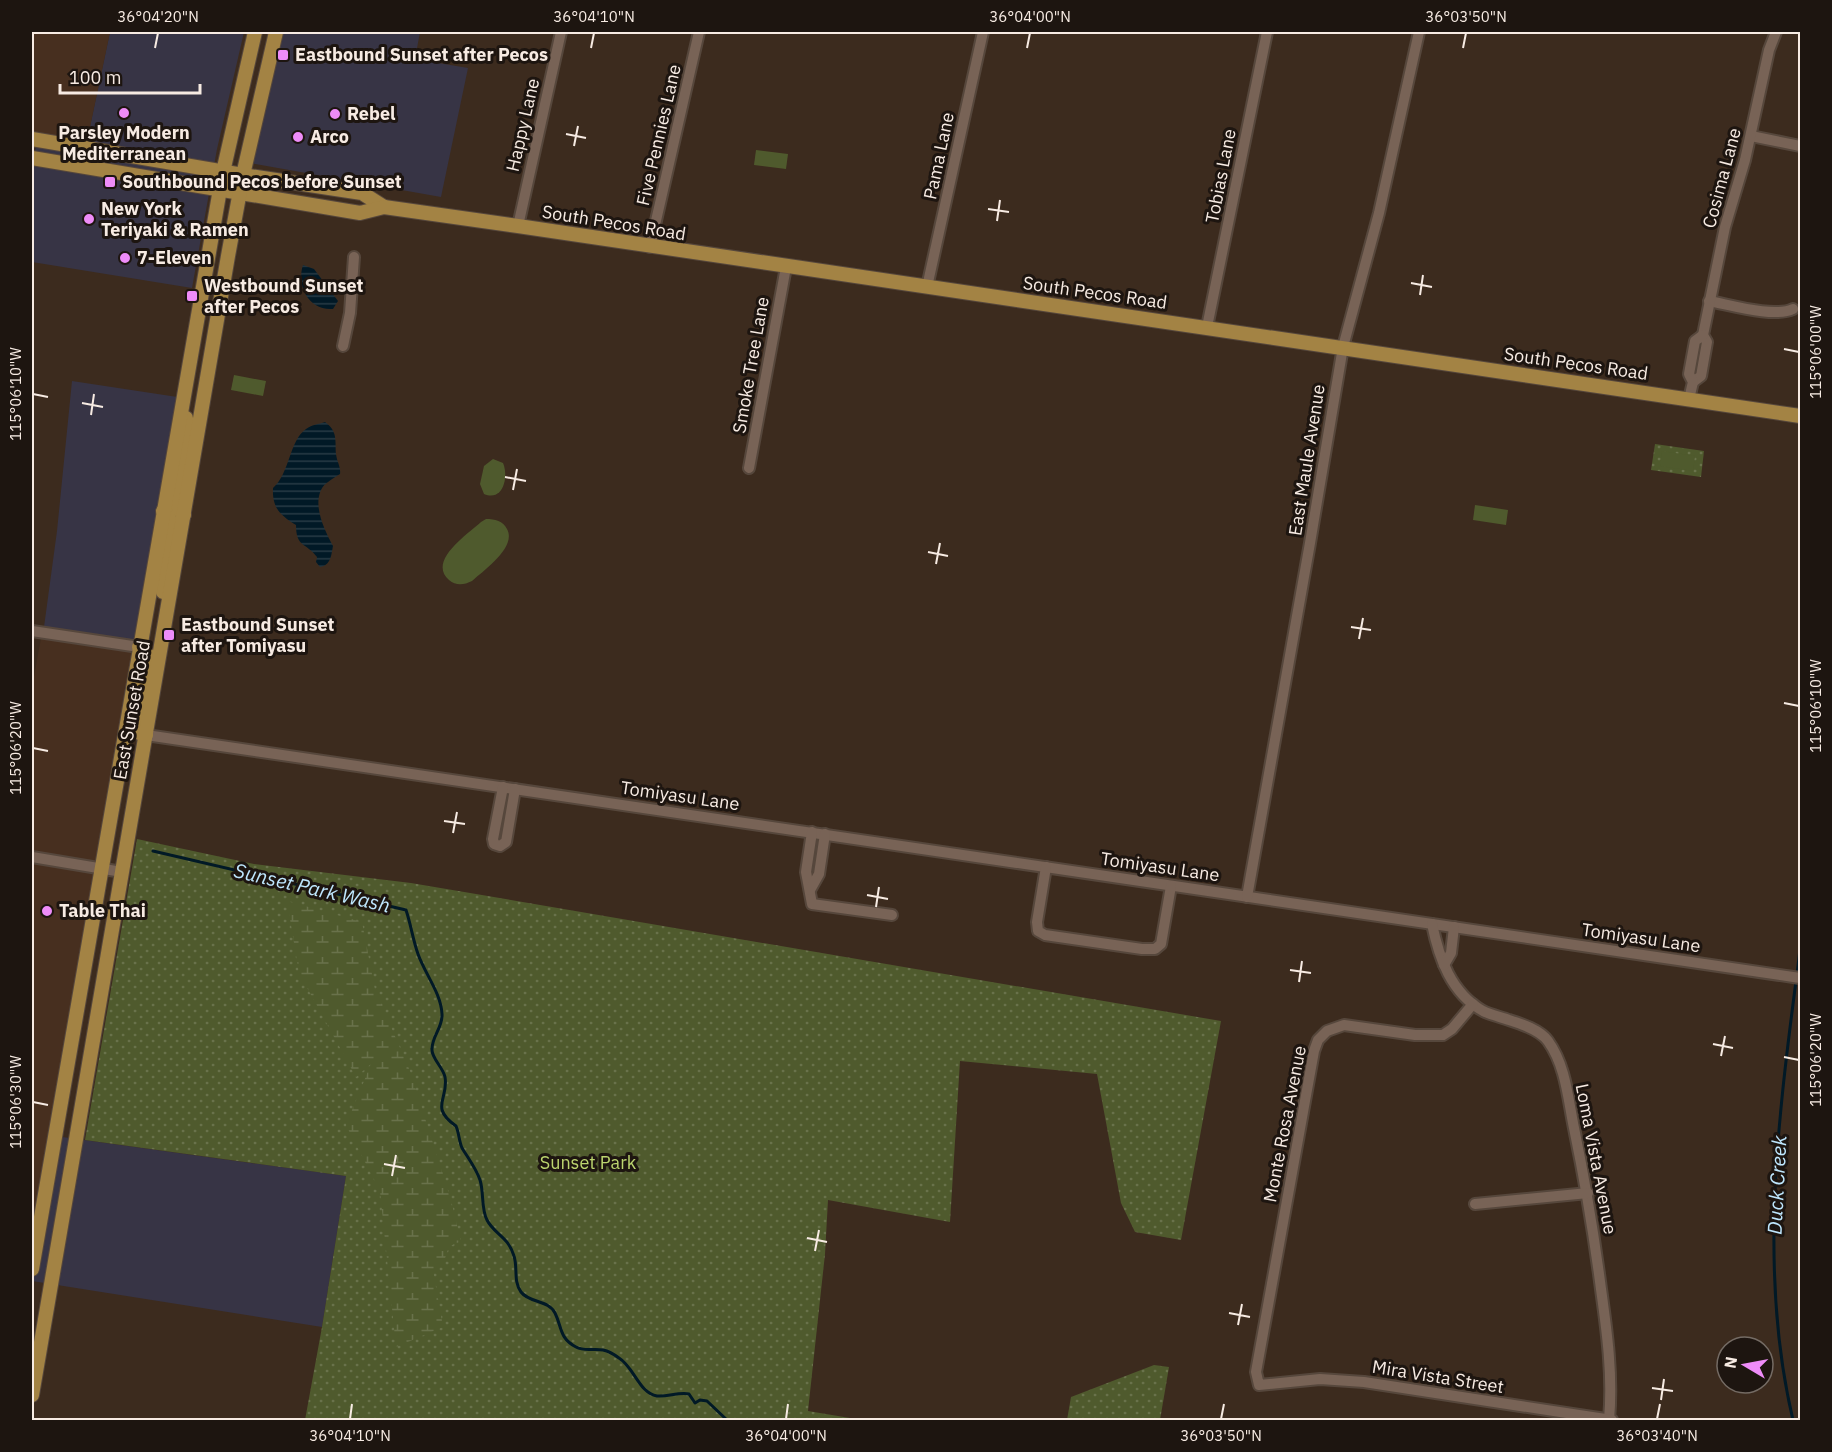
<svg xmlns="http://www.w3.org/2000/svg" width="1832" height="1452" viewBox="0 0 1832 1452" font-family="'IBM Plex Sans',sans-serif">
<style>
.commercial{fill:#373445}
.built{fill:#472f1f}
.grass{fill:url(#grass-dots)}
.wetland{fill:url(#wetland-marsh)}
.garden{fill:#4f5a2d}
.water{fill:url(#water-rules)}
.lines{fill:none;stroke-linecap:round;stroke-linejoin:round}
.stream{stroke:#011926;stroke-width:3}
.minor-casing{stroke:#56473c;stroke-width:14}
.major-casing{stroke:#56473c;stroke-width:16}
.minor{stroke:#786356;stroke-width:10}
.major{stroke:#a38344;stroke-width:14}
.ticks{fill:none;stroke:#f7ebe3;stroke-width:2}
.poi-dot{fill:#ee8cf8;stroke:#1d1510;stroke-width:2}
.labels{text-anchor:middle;stroke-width:6;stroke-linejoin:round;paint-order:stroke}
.poi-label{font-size:18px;font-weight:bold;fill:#f7ebe3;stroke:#1d1510;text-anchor:start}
.street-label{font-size:18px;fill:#f7ebe3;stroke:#1d1510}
.park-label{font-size:18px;fill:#bcd56f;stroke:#1d1510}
.water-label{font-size:20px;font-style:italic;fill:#bfe7fe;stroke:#1d1510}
.neatline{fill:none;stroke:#f7ebe3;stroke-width:2}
.ticks-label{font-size:15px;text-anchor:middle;fill:#f7ebe3}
</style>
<defs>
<pattern id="grass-dots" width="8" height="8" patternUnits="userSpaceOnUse" patternTransform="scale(1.5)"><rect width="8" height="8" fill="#4f5a2d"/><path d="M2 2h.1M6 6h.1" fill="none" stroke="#69724b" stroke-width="1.8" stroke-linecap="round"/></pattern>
<pattern id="wetland-marsh" width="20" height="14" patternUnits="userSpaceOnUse" patternTransform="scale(1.5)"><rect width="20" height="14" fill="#4f5a2d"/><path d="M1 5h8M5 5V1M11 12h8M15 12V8" fill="none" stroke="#69724b"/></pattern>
<pattern id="water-rules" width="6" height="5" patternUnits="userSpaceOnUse" patternTransform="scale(1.5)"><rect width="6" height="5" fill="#011926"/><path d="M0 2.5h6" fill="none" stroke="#273b45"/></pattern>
</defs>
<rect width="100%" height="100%" fill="#3c2b1e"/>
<g class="commercial">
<path d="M110,32H244L217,149L192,288L32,262V165L36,147L84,155Z"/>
<path d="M281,32H420L415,59L468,68L441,197L250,163Z"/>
<path d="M72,381L184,398L139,647L44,627L57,531Z"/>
<path d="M55,1136L346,1176L322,1327L32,1281V1269Z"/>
</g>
<g class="built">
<path d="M32,32H110L87,141L32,132Z"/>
<path d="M41,638L80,645L139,647L32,1269V687Z"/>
</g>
<g class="grass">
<path d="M1655,444L1704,451L1701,477L1651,470Z"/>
<path d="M137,839L254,864L411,883L1221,1021L1181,1240L1135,1232L1121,1203L1097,1074L960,1061L950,1222L828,1200L825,1254L808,1411L862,1420H305L322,1327L346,1176L85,1140Z"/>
<path d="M1154,1365L1169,1367L1160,1420H1067L1071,1397Z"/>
</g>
<path class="wetland" d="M287,901L362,922L375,990L410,1071L451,1200L461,1242C446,1244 447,1254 443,1266L433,1270L443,1327L396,1347L380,1191L346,1125L371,1064L356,1077L299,973Z"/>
<g class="garden">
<path d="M756,150L788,154L786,169L754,165Z"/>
<path d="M234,375L266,381L263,396L231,390Z"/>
<path d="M1662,451L1695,456L1693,471L1660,466Z"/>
<path d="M493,459L503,463C509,477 503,502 484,494L480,484L484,466Z"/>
<path d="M1475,505L1508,510L1506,525L1473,520Z"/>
<path d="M486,519C495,519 503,521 507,529C517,547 484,570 472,581C464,585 456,586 449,580C427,561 468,534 481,522Z"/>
</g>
<g class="water">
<path d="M303,265L314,269L338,301L333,309C309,311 296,286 303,265Z"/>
<path d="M325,422C338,431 335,441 336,454C337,462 341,467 340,474C334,478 324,483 321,490C313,507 325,531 333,546C331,556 331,565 320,567L316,562L317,557C306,542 296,548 296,525C280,515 272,508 273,488C290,473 289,441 306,429C311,425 319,424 325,422Z"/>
</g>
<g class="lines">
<g class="stream">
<path d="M153,851L406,910C411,925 413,940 418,954C425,974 441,993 442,1014C443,1027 432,1036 432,1049C431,1058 443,1067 445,1077C449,1099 429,1107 456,1126C459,1133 459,1141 462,1148C468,1158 476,1168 480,1180C484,1192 481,1209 487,1220C494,1234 508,1236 514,1256C518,1268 513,1281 521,1292C529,1303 549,1300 555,1313C562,1327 559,1338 576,1347C585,1352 593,1348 603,1350C608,1351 615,1355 619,1358C634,1367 639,1393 657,1396C668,1397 678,1392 689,1394L695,1403L700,1400L707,1401L727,1420"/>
<path d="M1797,974L1800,949"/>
<path d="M1793,1420C1759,1277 1777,1126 1796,981"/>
</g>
<defs>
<g id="minor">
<path d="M1751,136L1800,146"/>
<path d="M518,226L561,32"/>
<path d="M650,247L699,32"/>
<path d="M927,287L983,32"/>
<path d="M1709,301C1731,305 1774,318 1793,309"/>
<path d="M1207,327L1267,32"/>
<path d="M343,346L350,313L354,257"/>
<path d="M1693,382L1701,376L1707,342L1703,335L1725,227L1745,160L1769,50L1776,32"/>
<path d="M1689,399L1693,382L1689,374L1695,341L1703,335"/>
<path d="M749,468L786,267"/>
<path d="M32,631L139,647"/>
<path d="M146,735L1800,978"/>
<path d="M503,787L493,839L494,844L500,846L506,842L515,789"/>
<path d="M812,832L806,872L812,904L892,915"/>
<path d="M32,857L122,872"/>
<path d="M1046,867L1037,922L1038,931L1045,935L1142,949H1155L1161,944L1171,886"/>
<path d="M810,890L819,874L825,834"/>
<path d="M1247,897L1310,543L1343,347L1379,213L1419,32"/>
<path d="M1432,924C1439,958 1451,993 1483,1011C1491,1015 1501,1017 1509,1020C1522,1024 1540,1030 1548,1041C1566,1066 1568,1099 1574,1128C1585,1181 1594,1235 1601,1289C1607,1332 1613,1376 1609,1420"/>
<path d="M1444,965L1451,953L1454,927"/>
<path d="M1473,1004L1452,1029L1443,1035H1415L1344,1025L1327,1031L1318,1040L1314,1051L1256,1372L1259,1385L1320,1379L1364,1382L1612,1420"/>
<path d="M1475,1204L1588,1193"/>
</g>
<g id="major">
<path d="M32,139L243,175L362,193L384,207"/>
<path d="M32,158L360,213L384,207L518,226L1800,416"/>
<path d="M163,511L168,512L171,528L163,592"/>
<path d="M184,515C168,503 183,459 186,442C187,434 186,426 186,418"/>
<path d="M139,647L147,654L138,727L141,734L146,735"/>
<path d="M32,1269L223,172L255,32"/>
<path d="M32,1395L228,256L243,175L276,32"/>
</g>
</defs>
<use href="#minor" class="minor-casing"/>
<use href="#major" class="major-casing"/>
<use href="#minor" class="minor"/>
<use href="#major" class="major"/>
</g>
<path class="ticks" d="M155,48L158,33M591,48L594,33M1027,48L1030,33M1463,48L1466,33M566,134L586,138M574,146L578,126M988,209L1009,212M997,221L1000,200M1411,283L1432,287M1420,295L1423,275M1784,349L1799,352M33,394L48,397M82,403L103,407M91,415L94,394M505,477L526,481M513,490L517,469M928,552L948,556M936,564L940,543M1351,627L1371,630M1359,639L1363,618M1784,703L1799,706M33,748L48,751M444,821L465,824M453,833L457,812M867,895L888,899M876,907L879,887M1290,970L1311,973M1299,982L1302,961M1713,1044L1733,1048M1721,1056L1725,1036M1784,1057L1799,1060M33,1102L48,1105M384,1164L405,1168M392,1176L396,1155M807,1238L827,1242M815,1251L819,1230M1229,1313L1250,1317M1238,1325L1242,1304M1652,1388L1673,1391M1661,1400L1664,1379M350,1419L352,1404M786,1419L788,1404M1221,1419L1224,1404M1657,1419L1660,1404"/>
<g class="poi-dot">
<rect x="277" y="49" width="12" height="12" rx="3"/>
<circle cx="124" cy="113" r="6"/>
<circle cx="335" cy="114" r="6"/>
<circle cx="298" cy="137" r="6"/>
<rect x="104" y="176" width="12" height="12" rx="3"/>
<circle cx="89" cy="219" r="6"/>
<circle cx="125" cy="258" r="6"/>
<rect x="186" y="290" width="12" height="12" rx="3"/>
<rect x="163" y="629" width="12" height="12" rx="3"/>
<circle cx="47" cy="911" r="6"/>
</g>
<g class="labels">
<g class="poi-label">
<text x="295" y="61">Eastbound Sunset after Pecos</text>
<text x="347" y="120">Rebel</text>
<text x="124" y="139" text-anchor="middle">Parsley Modern<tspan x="124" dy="21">Mediterranean</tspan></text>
<text x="310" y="143">Arco</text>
<text x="122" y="188">Southbound Pecos before Sunset</text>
<text x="101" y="215">New York<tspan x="101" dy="21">Teriyaki &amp; Ramen</tspan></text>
<text x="137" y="264">7-Eleven</text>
<text x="204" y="292">Westbound Sunset<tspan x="204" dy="21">after Pecos</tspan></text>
<text x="181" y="631">Eastbound Sunset<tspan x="181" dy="21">after Tomiyasu</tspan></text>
<text x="59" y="917">Table Thai</text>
</g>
<g class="street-label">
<text transform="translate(523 125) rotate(-77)" y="6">Happy Lane</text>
<text transform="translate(659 135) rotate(-77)" y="6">Five Pennies Lane</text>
<text transform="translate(939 156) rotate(-78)" y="6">Pama Lane</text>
<text transform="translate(1221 176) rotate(-79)" y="6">Tobias Lane</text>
<text transform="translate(1722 178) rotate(-75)" y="6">Cosima Lane</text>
<text transform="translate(614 223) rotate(9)" y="6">South Pecos Road</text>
<text transform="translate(1095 293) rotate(8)" y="6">South Pecos Road</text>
<text transform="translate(1576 364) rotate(8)" y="6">South Pecos Road</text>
<text transform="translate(751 365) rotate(-80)" y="6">Smoke Tree Lane</text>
<text transform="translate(1307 460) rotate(-81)" y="6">East Maule Avenue</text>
<text transform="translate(132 710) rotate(-80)" y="6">East Sunset Road</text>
<text transform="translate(680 796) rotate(8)" y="6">Tomiyasu Lane</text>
<text transform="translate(1160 867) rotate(8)" y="6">Tomiyasu Lane</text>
<text transform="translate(1641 938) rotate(8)" y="6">Tomiyasu Lane</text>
<text transform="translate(1285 1124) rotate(-79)" y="6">Monte Rosa Avenue</text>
<text transform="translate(1596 1159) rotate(79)" y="6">Loma Vista Avenue</text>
<text transform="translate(1438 1377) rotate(9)" y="6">Mira Vista Street</text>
</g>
<g class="park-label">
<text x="588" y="1169">Sunset Park</text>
</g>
<g class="water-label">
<text transform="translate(312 888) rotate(13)" y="7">Sunset Park Wash</text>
<text transform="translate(1777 1185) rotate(-87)" y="7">Duck Creek</text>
</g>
</g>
<rect width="1832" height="1452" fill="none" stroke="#1d1510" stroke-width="66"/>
<g transform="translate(1745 1365) rotate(280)"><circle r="28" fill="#1d1510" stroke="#746b64" stroke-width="1.5"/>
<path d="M0-4.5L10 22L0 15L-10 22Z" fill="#ee8cf8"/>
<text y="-9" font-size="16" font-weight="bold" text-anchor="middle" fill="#f7ebe3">N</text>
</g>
<path d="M60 84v9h140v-9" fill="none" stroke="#f7ebe3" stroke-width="3"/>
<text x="69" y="84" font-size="18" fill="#f7ebe3" stroke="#1d1510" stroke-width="4.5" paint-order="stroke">100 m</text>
<rect x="33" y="33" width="1766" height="1386" class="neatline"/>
<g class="ticks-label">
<text x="158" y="22">36°04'20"N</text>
<text x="594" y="22">36°04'10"N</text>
<text x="1030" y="22">36°04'00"N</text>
<text x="1466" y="22">36°03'50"N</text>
<text transform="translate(1816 352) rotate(-90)" y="5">115°06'00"W</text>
<text transform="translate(16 394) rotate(-90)" y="5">115°06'10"W</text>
<text transform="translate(1816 706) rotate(-90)" y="5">115°06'10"W</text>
<text transform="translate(16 748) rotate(-90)" y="5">115°06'20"W</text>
<text transform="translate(1816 1060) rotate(-90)" y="5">115°06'20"W</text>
<text transform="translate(16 1102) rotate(-90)" y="5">115°06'30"W</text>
<text x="350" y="1441">36°04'10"N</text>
<text x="786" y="1441">36°04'00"N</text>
<text x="1221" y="1441">36°03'50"N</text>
<text x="1657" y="1441">36°03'40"N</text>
</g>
</svg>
